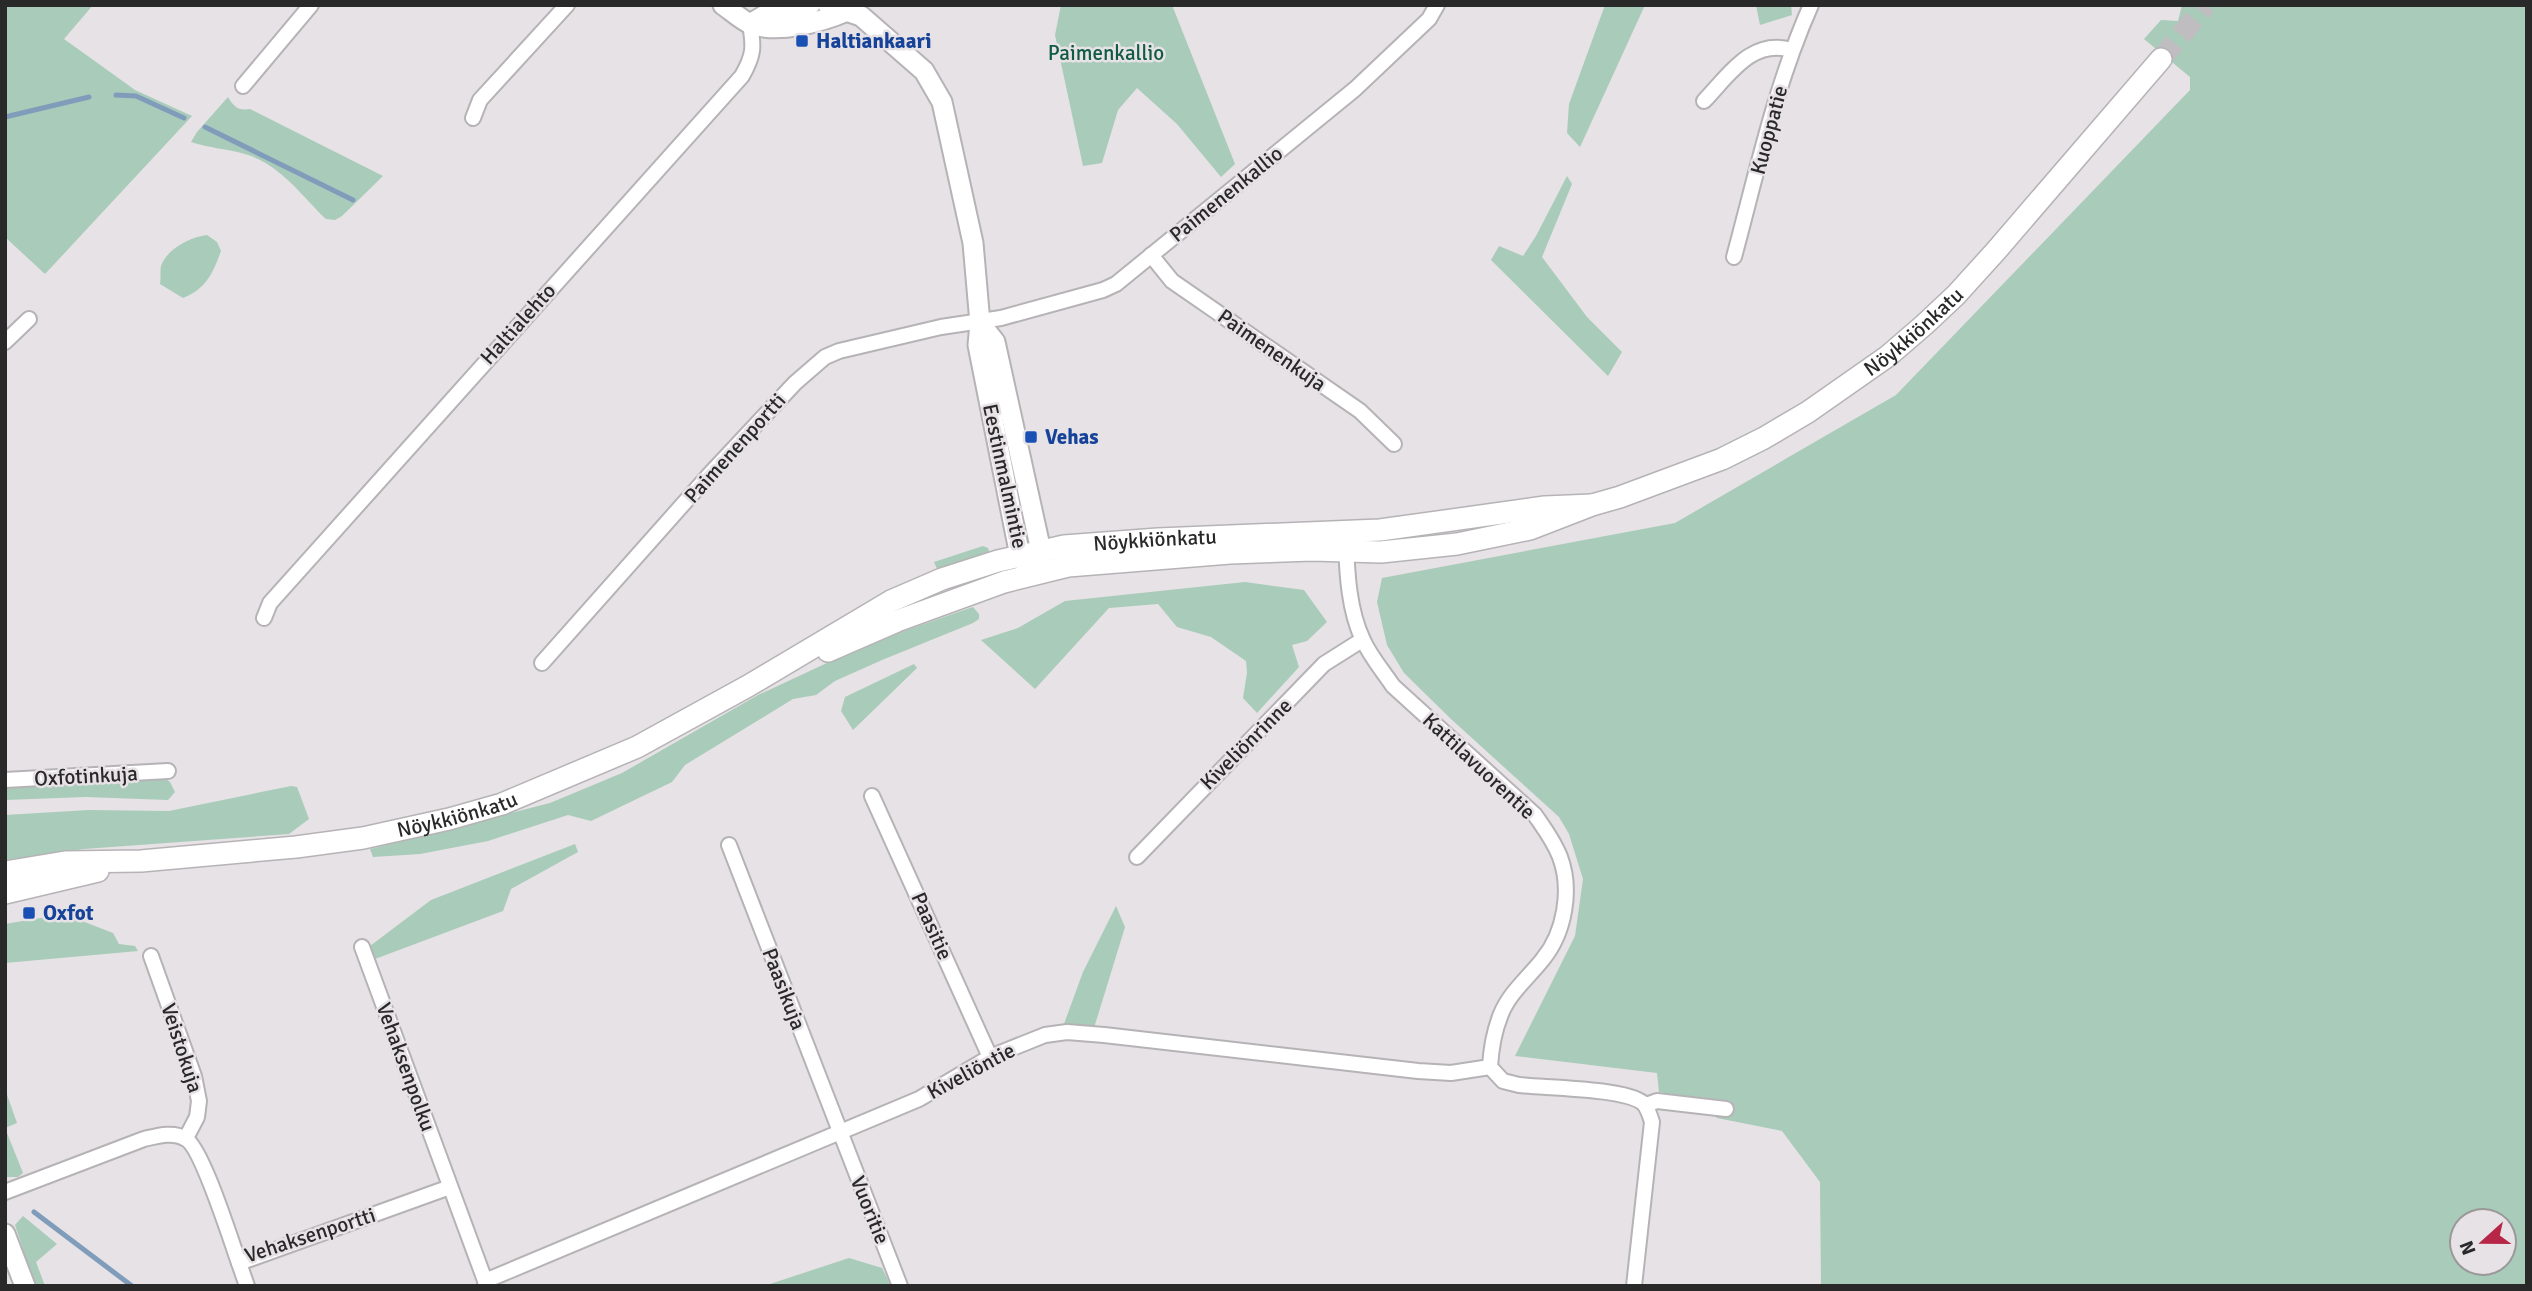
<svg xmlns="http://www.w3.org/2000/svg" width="2532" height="1291" viewBox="0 0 2532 1291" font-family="Signika,sans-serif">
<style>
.green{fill:#a9cbba;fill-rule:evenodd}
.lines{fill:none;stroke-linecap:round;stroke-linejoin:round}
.stream{stroke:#7f9dba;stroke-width:5}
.primary-tunnel{stroke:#c0bdc0;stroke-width:21;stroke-dasharray:21 10;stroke-linecap:butt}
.street-casing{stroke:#b6b3b6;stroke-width:18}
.secondary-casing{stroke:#b6b3b6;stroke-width:23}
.primary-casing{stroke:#b6b3b6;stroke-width:24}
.street{stroke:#fff;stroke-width:14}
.secondary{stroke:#fff;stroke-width:19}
.primary{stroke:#fff;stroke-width:21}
.transit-dot{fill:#1a4fb4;stroke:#e6e2e5;stroke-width:2.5}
.labels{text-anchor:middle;stroke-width:5;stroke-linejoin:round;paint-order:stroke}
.transit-label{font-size:21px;font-weight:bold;fill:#164399;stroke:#e6e2e5;text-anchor:start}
.park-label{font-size:21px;fill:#105b41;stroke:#e6e2e5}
.street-label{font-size:21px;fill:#2a292a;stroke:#e6e2e5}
</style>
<rect width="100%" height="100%" fill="#e6e2e5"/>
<g class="green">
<path d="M5,5H93L64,39L135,90L192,116L45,274L5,237Z"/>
<path d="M1061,5H1172L1235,164L1221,177L1177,124L1137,88L1118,110L1102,163L1083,166L1055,35Z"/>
<path d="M1605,5H1645L1580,147L1567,133L1569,104Z"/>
<path d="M1756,5H1791L1792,15L1760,25Z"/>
<path d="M2182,5H2527V1286H1821L1820,1182L1782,1131L1717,1118L1695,1099L1659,1092L1657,1073L1515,1056L1575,936L1583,879L1569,834L1559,817L1451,719L1404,673L1387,645L1377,602L1382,578L1675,523L1896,395L2190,90V77L2144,39L2161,20L2178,21ZM2462,1221H2504V1263H2462Z"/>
<path d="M228,97C234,107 238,111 250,109L383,176L342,216L335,220L326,219C301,195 280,164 245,154C227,149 209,148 191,142L197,132Z"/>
<path d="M1567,176L1572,184L1542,257L1587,317L1622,352L1608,376L1491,260L1499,246L1523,256L1536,236Z"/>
<path d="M207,235L217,242L221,251C213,273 206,289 183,298L160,284C161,279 160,271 161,266C167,249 190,237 207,235Z"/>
<path d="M983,546L988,548L990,554L971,563L937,569L934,562Z"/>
<path d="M1245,582L1304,590L1327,622L1307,641L1292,645L1299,667L1257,713L1243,698L1247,673L1246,661L1211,637L1177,627L1158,604L1109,608L1035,689L981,640L1018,628L1065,601Z"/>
<path d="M973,607L979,614V619L973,623L882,660L835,681L816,695L793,699L685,765L672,782L591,821L568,815L488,841L420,854L373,857L370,849L550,803L622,773L758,695L872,642Z"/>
<path d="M914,664L917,668L853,730L841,711L845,697Z"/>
<path d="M164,778L170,782L175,792L168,800L86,797L5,800V788Z"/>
<path d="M291,786L297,787L309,819L289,834L84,849L5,860V815L89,810L169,811Z"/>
<path d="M575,844L578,852L511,889L503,911L375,959L370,946L431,900Z"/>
<path d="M1116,906L1125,927L1094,1028L1064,1024L1083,972Z"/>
<path d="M64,914L113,933L119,944L135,946L138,951L5,963V924Z"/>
<path d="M5,1089L17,1123L5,1128L23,1173L18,1177H5Z"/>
<path d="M23,1216L57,1244L36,1262L45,1286H35L15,1225Z"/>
<path d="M849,1258L882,1268L891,1286H764Z"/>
</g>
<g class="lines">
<g class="stream">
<path d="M116,95L136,96L184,118"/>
<path d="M5,117L89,97"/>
<path d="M205,127L353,200"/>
<path d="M34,1212L132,1286"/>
</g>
<path class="primary-tunnel" d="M2161,59L2206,5"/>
<defs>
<g id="street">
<path d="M243,86L311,5"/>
<path d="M1704,101C1729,75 1752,38 1791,50"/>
<path d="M473,118L480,100L567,5"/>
<path d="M1151,255L1172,281L1360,411L1394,444"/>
<path d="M1734,257C1757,172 1775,86 1811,5"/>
<path d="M5,342L29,319"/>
<path d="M1346,543C1347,574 1349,611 1363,640C1370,656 1383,671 1393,686L1535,815C1544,828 1554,841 1560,857C1572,889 1565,932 1543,959C1529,977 1510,992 1501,1014C1494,1031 1491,1049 1490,1067L1503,1081L1519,1085C1546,1088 1624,1088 1643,1103C1648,1108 1650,1116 1652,1122L1634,1286"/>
<path d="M264,618L270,603L742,76C754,55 754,47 750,24"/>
<path d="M542,663L709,475L795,383L825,357L839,351L941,327L1001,318L1103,290L1116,284L1355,89L1429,19L1437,5"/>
<path d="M5,780L168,771"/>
<path d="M872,796L990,1057"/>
<path d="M729,845L900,1286"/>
<path d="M1137,857L1324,664L1362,640"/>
<path d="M362,947L487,1286"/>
<path d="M151,956L194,1076L199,1101L197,1117L186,1138"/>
<path d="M1646,1105L1657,1101L1726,1109"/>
<path d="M5,1192L144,1139C157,1136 173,1131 186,1139C202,1148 231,1241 239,1263L450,1187"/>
<path d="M239,1263L247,1286"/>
<path d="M485,1281L919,1099L990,1057L1045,1035L1067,1032L1104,1035L1418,1071L1451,1073L1490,1067"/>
</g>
<g id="secondary">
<path d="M723,5C732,11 741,20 751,24C778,34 822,22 847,11"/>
<path d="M828,5L861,16L924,71L942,102L973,243L980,323L978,345L1020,556L1029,568"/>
<path d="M750,24L770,12L810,5"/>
<path d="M980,323L995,342L1041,551L1037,566"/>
<path d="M5,1234L25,1286"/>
</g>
<g id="primary">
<path id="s1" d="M828,651L897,621L1004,582L1068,566L1230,553L1312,550L1381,552L1457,544L1530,529L1592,505L1620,497L1722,459L1764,438L1808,412L1888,356L1924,325L1956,295L1995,252L2161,59"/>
<path id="s2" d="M5,872L65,862L141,861L296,847L363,838L449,819L502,804L637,747L748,686L891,601L942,579L998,561L1064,546L1158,539L1380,530L1545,507L1592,505"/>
<path d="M5,893L98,871"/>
</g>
</defs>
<use href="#street" class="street-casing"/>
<use href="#secondary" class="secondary-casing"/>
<use href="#primary" class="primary-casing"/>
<use href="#street" class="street"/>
<use href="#secondary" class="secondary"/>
<use href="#primary" class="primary"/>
</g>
<g class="transit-dot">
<rect x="795" y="34" width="14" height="14" rx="3.5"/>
<rect x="1024" y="430" width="14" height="14" rx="3.5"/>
<rect x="22" y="906" width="14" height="14" rx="3.5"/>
</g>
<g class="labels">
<g class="transit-label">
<text x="816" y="48">Haltiankaari</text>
<text x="1045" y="444">Vehas</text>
<text x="43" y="920">Oxfot</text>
</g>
<g class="park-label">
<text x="1106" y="60">Paimenkallio</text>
</g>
<g class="street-label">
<text transform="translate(1769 130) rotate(-75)" y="7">Kuoppatie</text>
<text transform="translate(1226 194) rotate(-39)" y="7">Paimenenkallio</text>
<text transform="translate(518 324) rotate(-48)" y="7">Haltialehto</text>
<text dy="7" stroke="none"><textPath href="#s1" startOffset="1155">Nöykkiönkatu</textPath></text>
<text transform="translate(1272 350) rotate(35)" y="7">Paimenenkuja</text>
<text transform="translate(735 448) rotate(-48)" y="7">Paimenenportti</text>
<text transform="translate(1005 476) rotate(78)" y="7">Eestinmalmintie</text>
<text dy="7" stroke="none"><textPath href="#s2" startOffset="1216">Nöykkiönkatu</textPath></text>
<text transform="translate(1246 744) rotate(-45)" y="7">Kiveliönrinne</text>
<text transform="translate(1479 766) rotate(43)" y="7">Kattilavuorentie</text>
<text transform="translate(86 776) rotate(-3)" y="7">Oxfotinkuja</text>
<text dy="7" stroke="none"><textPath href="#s2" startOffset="457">Nöykkiönkatu</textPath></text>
<text transform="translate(932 926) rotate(66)" y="7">Paasitie</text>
<text transform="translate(784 989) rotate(69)" y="7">Paasikuja</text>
<text transform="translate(182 1048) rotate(72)" y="7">Veistokuja</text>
<text transform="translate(406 1067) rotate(70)" y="7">Vehaksenpolku</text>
<text transform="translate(971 1071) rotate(-28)" y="7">Kiveliöntie</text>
<text transform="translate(870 1210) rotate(68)" y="7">Vuoritie</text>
<text transform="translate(310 1235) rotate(-18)" y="7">Vehaksenportti</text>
</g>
</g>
<rect width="2532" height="1291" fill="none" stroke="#2a292a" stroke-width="14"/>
<g transform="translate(2483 1242) rotate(249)"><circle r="33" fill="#e6e2e5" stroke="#9b989a" stroke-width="2"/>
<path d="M0-5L12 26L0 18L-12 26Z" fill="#b82647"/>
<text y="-10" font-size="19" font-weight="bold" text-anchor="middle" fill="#2a292a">N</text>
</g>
</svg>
